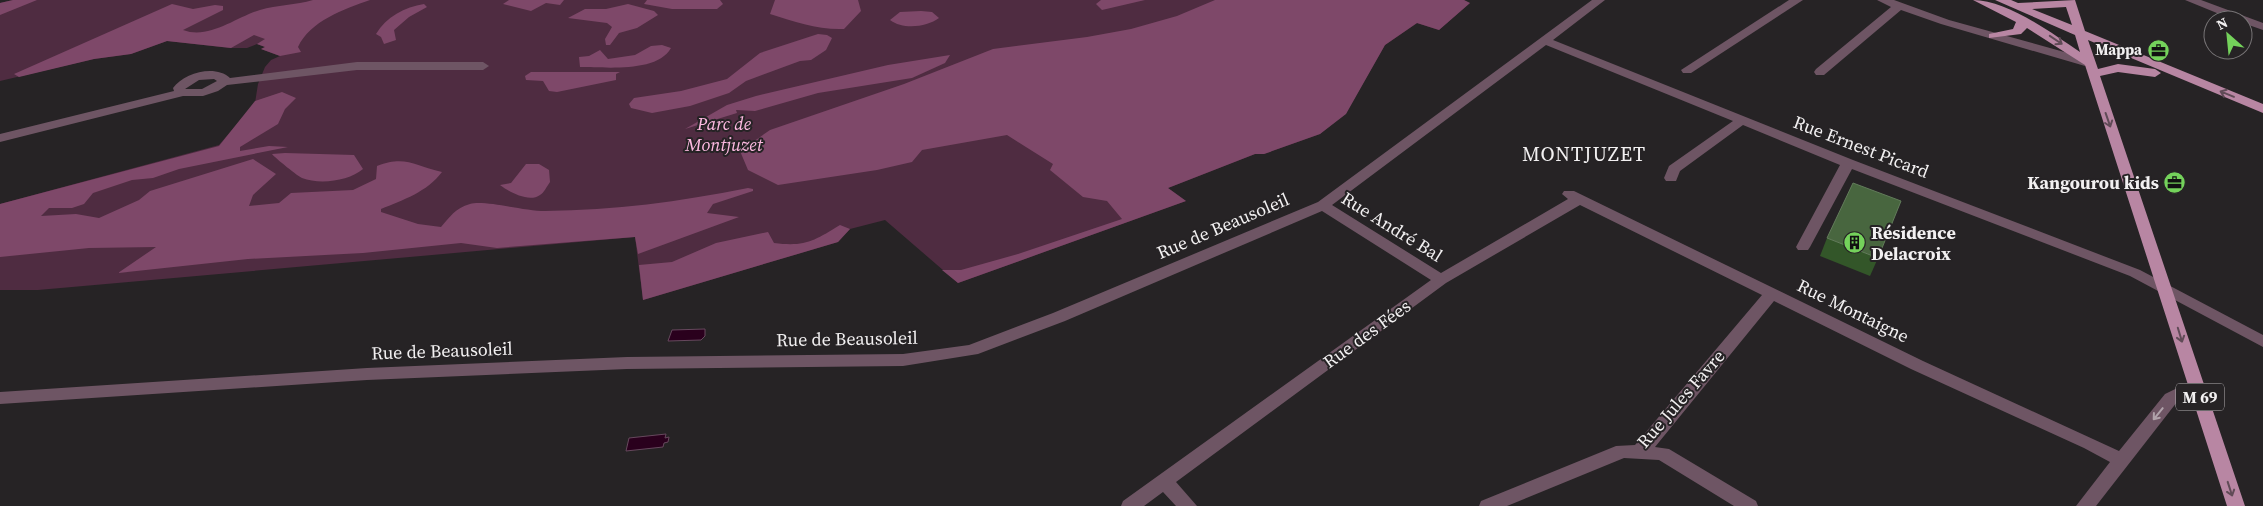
<svg xmlns="http://www.w3.org/2000/svg" width="2263" height="506" viewBox="0 0 2263 506" font-family="'Source Serif 4',serif">
<style>
.green{fill:#4f2c41}
.forest{fill:#7e4869}
.water{fill:#2a001d;stroke:#66485d}
.lines{fill:none;stroke-linecap:round;stroke-linejoin:round}
.street{fill:#6e5564;fill-rule:evenodd}
.primary{fill:#b886a3;fill-rule:evenodd}
.wall{fill:#335629}
.building{fill:#48663f;stroke:#627c5a}
.oneway{stroke:#604b57}
.oneway2{stroke:#b0a2aa}
.labels{text-anchor:middle;stroke-width:4;stroke-linejoin:round;paint-order:stroke}
.far-poi-label{font-size:15px;font-weight:bold;fill:#f2f0f1;stroke:#262325;text-anchor:end}
.shield{fill:#262325;stroke:#b5b2b4;stroke-width:1}
.shield-label{font-size:16px;font-weight:bold;fill:#f2f0f1}
.park-label{font-size:18px;font-style:italic;fill:#febae2;stroke:#262325}
.street-label{font-size:18px;fill:#f2f0f1;stroke:#262325}
.poi-label{font-size:18px;font-weight:bold;fill:#f2f0f1;stroke:#262325;text-anchor:end}
.quarter-label{font-size:20px;letter-spacing:1px;fill:#f2f0f1;stroke:#262325}
</style>
<rect width="100%" height="100%" fill="#262325"/>
<path class="green" d="M13,0H1464L1470,3L1439,30L1417,23L1385,45L1346,113L1320,134L1264,154H1255L1168,188L1186,201L958,283L885,220L850,229L838,242L643,300L635,237L38,290H0V204L219,145L255,103L258,84L265,67L271,60L280,56L261,49L265,47L257,44L247,48H231L167,41L131,54L94,59L0,81V3Z"/>
<g class="forest">
<path d="M13,0H37L0,15V3Z"/>
<path d="M313,0H370C344,9 310,21 298,47L301,52L280,56L261,49L265,47L257,44L265,39L254,35L231,48L167,41L131,54L94,59L19,77L14,74L172,4L193,9L215,5L223,6V10L183,30C209,40 236,17 260,10C277,5 296,5 313,0Z"/>
<path d="M509,0H564L560,5L546,3L531,11L503,4Z"/>
<path d="M647,0H720L723,4L717,9H672L644,4Z"/>
<path d="M775,0H858L861,11L844,29C818,30 795,22 770,14Z"/>
<path d="M1101,0H1145L1102,10L1096,4Z"/>
<path d="M1215,0H1464L1470,3L1439,30L1417,23L1385,45L1346,114L1320,134L1264,154H1255L1168,188L1186,201L958,283L942,270H961L1018,254L1122,219L1107,201L1083,197L1050,170L1053,164L1007,135L922,150L912,162L877,170L778,185L748,170L740,151L770,130L904,84L993,49L1087,37L1131,29L1177,16Z"/>
<path d="M424,4L427,7L409,17L394,30L396,40L384,44L381,37L376,34C386,17 405,7 424,4Z"/>
<path d="M628,4L654,11L658,15L637,28L619,33L610,45H606L605,39L612,27L607,23L568,18L585,9H606Z"/>
<path d="M921,11L932,12L939,18C927,27 903,30 890,20L900,12Z"/>
<path d="M818,34L827,35L832,38L826,50L811,60L800,61L746,81L729,93L690,106L652,113L631,108L629,104L634,98L681,91L727,79L760,53Z"/>
<path d="M662,45L671,48C657,73 605,67 580,67L579,57L589,56L600,50L608,59L635,55L651,46Z"/>
<path d="M950,55L945,63L912,78L818,93L755,111L736,110L737,113L685,129L727,105L756,96L888,65Z"/>
<path d="M531,72H620L616,74V80L557,92L549,91L543,81L526,80L525,76Z"/>
<path d="M282,92L296,98L285,109L278,124L240,147V151L269,146L288,147L179,169L153,178L132,180L93,193L84,204L72,208H49L41,216L76,214L99,218L139,200L150,191L253,159L276,174L253,195L249,206L279,203L291,193L353,190L376,179L377,166C406,155 414,166 442,172C427,192 403,200 381,209V212L418,224L441,227C450,217 455,208 470,204C485,200 524,211 545,211C616,210 678,202 748,188L753,189V191L713,204L707,213L739,217L638,254L635,237L497,248L461,243L363,253L248,259L118,273L156,247L89,248L0,257V204L219,146L255,101Z"/>
<path d="M285,153L354,155L363,169C349,181 320,185 302,178C299,177 275,158 272,154Z"/>
<path d="M526,164H539L549,170L550,182C547,186 544,193 540,195C529,203 509,192 500,185L511,183Z"/>
<path d="M840,225L850,229L838,242L643,300L639,265L672,262L716,243L768,232L774,243C805,247 814,241 840,225Z"/>
</g>
<g class="water">
<path d="M705,329V336L701,340L668,341L672,330Z"/>
<path d="M666,434L665,438L669,437L668,442L664,443L663,447L626,451L629,438Z"/>
</g>
<g class="lines">
<g class="street">
<path d="M1592,0H1605L1553,40L1853,160L2140,270L2263,335V347L2130,276L1852,169L1810,247L1808,250H1798L1796,247L1840,165L1743,125L1680,171L1676,181H1666L1664,178L1669,166L1733,121L1546,45L1332,205L1441,273L1568,199L1562,194L1564,191H1574L1923,361L2119,451L2165,394L2196,379L2202,381L2205,385L2202,389L2177,402L2096,506H2076L2110,462L2084,448L1911,369L1774,301L1655,447L1669,449L1756,501L1758,506H1734L1659,460L1624,458L1507,506H1479L1481,501L1616,446L1635,445L1762,295L1580,205L1446,283L1176,482L1197,506H1176L1163,492L1144,506H1121L1123,501L1431,280L1322,211L1065,321L978,354L903,366L627,369L367,380L0,404V392L367,368L627,357L903,354L969,345L1053,313L1318,202Z"/>
<path d="M1789,0H1803L1691,73H1683L1681,70Z"/>
<path d="M1877,0H1894L1949,20L2093,60L2095,63L2093,66H2085L1941,24L1901,10L1824,75H1816L1814,72L1816,69L1891,7Z"/>
<path d="M2185,0H2201L2263,23V30L2243,23V20H2234Z"/>
<path d="M357,62H483L489,66L483,70H357L227,85L218,91L203,96H183L0,142V134L174,91L173,88C184,73 215,64 230,78ZM214,79L217,81L202,89H185L199,80Z"/>
</g>
<path class="primary" d="M1973,0C2007,0 2052,33 2080,52L2075,35L1995,0H2011L2018,3L2075,0L2085,31L2263,104V113L2088,40L2098,69L2118,64L2155,69L2161,73L2155,77L2118,72L2100,76L2245,506H2227L2085,65L2027,28L2021,34L1989,38V34L2013,29L2016,22ZM2066,7L2072,25L2032,9Z"/>
</g>
<path class="wall" d="M1827,238L1878,258L1870,276L1820,256Z"/>
<path class="building" d="M1853,183L1901,201L1878,258L1827,238Z"/>
<defs><path id="oneway-shaft" d="M-6 0H5M1.5-3L5.5 0L1.5 3" fill="none" stroke-width="1.6" stroke-linecap="round" stroke-linejoin="round" transform="scale(1.25)"/></defs>
<g class="oneway">
<use href="#oneway-shaft" transform="translate(2056 40) rotate(34)"/>
<use href="#oneway-shaft" transform="translate(2227 94) rotate(-158)"/>
<use href="#oneway-shaft" transform="translate(2108 120) rotate(71)"/>
<use href="#oneway-shaft" transform="translate(2180 335) rotate(73)"/>
<use href="#oneway-shaft" transform="translate(2230 489) rotate(72)"/>
</g>
<use class="oneway2" href="#oneway-shaft" transform="translate(2158 414) rotate(129)"/>
<defs>
<symbol id="office-disc" viewBox="-11 -11 22 22"><circle r="9.5" fill="#74d25b" stroke="#262325"/><path d="M-6-3h4V-5.5h4V-3h4V5H-6ZM-1-4.5V-3h2v-1.5ZM-6 0V1H6V0Z" fill="#111"/></symbol>
<symbol id="building-disc" viewBox="-11 -11 22 22"><circle r="9.5" fill="#74d25b" stroke="#262325"/><path d="M-4-6H4V6H1V3H-1V6H-4ZM-2.5-4.3h1.7v1.8h-1.7ZM.8-4.3h1.7v1.8H.8ZM-2.5-1h1.7V.8h-1.7ZM.8-1h1.7V.8H.8Z" fill="#111"/></symbol>
</defs>
<g fill-rule="evenodd">
<use href="#office-disc" x="2146" y="38" width="25" height="25"/>
<use href="#office-disc" x="2162" y="170" width="25" height="25"/>
<use href="#building-disc" x="1842" y="230" width="25" height="25"/>
</g>
<g class="labels">
<g class="far-poi-label">
<text x="2142" y="55">Mappa</text>
</g>
<rect class="shield" x="2176" y="383.5" width="48" height="27" rx="4"/>
<g class="shield-label">
<text x="2200" y="403">M 69</text>
</g>
<g class="park-label">
<text x="724" y="130">Parc de<tspan x="724" dy="21">Montjuzet</tspan></text>
</g>
<g class="street-label">
<text transform="translate(1861 147) rotate(21)" y="6">Rue Ernest Picard</text>
<text transform="translate(1223 226) rotate(-23)" y="6">Rue de Beausoleil</text>
<text transform="translate(1392 227) rotate(32)" y="6">Rue André Bal</text>
<text transform="translate(1853 311) rotate(26)" y="6">Rue Montaigne</text>
<text transform="translate(1367 334) rotate(-36)" y="6">Rue des Fées</text>
<text transform="translate(847 339) rotate(-1)" y="6">Rue de Beausoleil</text>
<text transform="translate(442 351) rotate(-2)" y="6">Rue de Beausoleil</text>
<text transform="translate(1681 399) rotate(-49)" y="6">Rue Jules Favre</text>
</g>
<g class="poi-label">
<text x="2159" y="189">Kangourou kids</text>
<text x="1871" y="239" text-anchor="start">Résidence<tspan x="1871" dy="21">Delacroix</tspan></text>
</g>
<g class="quarter-label">
<text x="1584" y="161">MONTJUZET</text>
</g>
</g>
<g transform="translate(2228 35) rotate(333)"><circle r="24" fill="#262325" stroke="#787577"/>
<path d="M0-4L9 19L0 12L-9 19Z" fill="#74d25b"/>
<text y="-8" font-size="14" font-weight="bold" text-anchor="middle" fill="#f2f0f1">N</text>
</g>
</svg>
